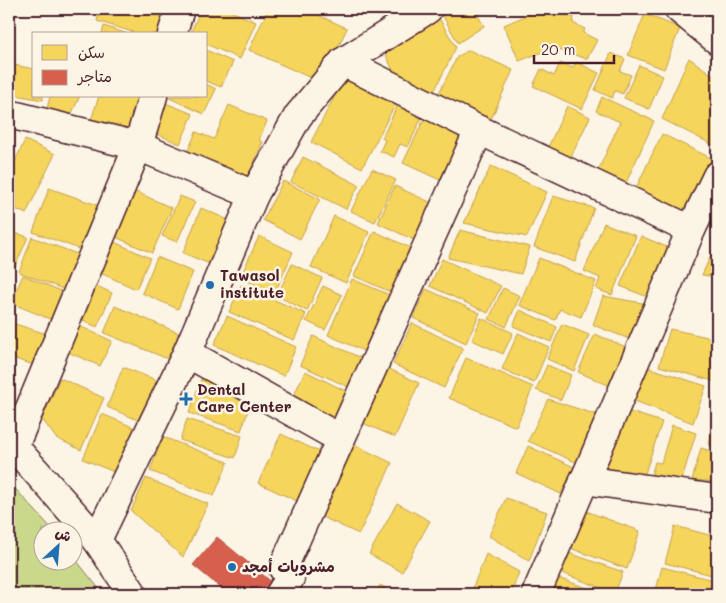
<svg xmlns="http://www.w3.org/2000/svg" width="726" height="603" viewBox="0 0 726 603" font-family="Mali,'Playpen Sans Arabic',sans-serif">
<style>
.green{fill:#cad88c;stroke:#8a7c5c}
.homes{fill:#f6d55c;stroke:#c29e4d}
.shops{fill:#d6604d;stroke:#ac4c43}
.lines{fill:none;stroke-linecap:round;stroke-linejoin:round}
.minor-casing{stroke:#4a1f2b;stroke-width:31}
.major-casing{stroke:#4a1f2b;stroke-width:31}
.minor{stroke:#fcf5e5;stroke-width:28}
.major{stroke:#fcf5e5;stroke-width:28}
.poi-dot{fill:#1f6fb2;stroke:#fcf5e5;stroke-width:2}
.labels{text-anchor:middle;stroke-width:5;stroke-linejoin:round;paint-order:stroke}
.poi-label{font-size:15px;font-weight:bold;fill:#4a1f2b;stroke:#fcf5e5;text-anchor:start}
</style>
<rect width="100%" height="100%" fill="#fcf5e5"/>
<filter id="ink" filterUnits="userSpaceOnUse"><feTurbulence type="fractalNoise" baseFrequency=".02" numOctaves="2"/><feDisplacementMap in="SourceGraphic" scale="10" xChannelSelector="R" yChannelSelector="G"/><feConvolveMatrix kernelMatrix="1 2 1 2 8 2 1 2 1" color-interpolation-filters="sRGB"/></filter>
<g filter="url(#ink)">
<path class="green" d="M9,482L53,530H42V560H72L73,556L103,594H9Z"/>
<g class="homes">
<path d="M9,9H14L11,32H9Z"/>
<path d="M100,9H169L162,34H139L97,21Z"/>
<path d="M201,9H226L256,22L240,59L206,44V34H190Z"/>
<path d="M268,9H304L347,28L322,83L249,50Z"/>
<path d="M439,9H474L484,26L458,43Z"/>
<path d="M554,9L574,17L573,23L585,29L583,33L597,40L587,59L553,48L519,61L504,25L539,10L548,16Z"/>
<path d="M436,13L456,47L433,94L417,90L416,83L398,82L382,46Z"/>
<path d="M645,14L680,28L664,69L628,55Z"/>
<path d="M104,26L128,34H102Z"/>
<path d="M206,50L233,62L221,87L206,81Z"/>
<path d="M469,50L513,70L488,126L437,103L439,93L457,57Z"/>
<path d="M611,53L625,59L620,71L631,75L623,94L615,91L612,98L595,90Z"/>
<path d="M689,58L717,78V147L662,119Z"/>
<path d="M576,62L599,73L582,109L533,86L541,69L554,76L560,63L573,68Z"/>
<path d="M14,65L34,69V96H43V100L10,94Z"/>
<path d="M639,65L663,76L649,109L624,98Z"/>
<path d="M345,76L396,103L362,168L311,142Z"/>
<path d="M206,84L216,89L204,114L165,96H206Z"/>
<path d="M50,96H80L71,115L47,109Z"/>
<path d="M99,96H142L128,140L89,126Z"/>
<path d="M602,97L654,121L626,183L598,171L620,122L596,111Z"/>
<path d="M158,100L193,114L180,144L145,129Z"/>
<path d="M398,104L423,115L408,147L400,144L394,157L380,151L385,140L382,138Z"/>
<path d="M229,105L267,121L259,140L263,142L249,174L235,182L184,160L196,132L214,139Z"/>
<path d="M567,106L590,117L567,165L545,154Z"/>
<path d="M425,117L462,134L440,180L403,163Z"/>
<path d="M662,134L717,161L691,217L635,190Z"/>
<path d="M25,140L55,154L26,214L9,206V174Z"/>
<path d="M303,157L359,185L346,209L291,182Z"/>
<path d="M491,166L547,192L527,237L464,223Z"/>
<path d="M372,169L396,180L375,222L351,211Z"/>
<path d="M283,181L320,199L300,239L263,220Z"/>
<path d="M395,186L434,204L416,241L378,223Z"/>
<path d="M49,188L103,207L87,252L33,232Z"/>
<path d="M132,190L172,208L152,253L111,235Z"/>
<path d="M180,196L195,202L177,242L162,236Z"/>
<path d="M553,196L594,208L575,262L534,247Z"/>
<path d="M201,208L231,221L212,265L183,253Z"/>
<path d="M334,216L369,232L346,283L311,267Z"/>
<path d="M604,223L636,236L612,295L596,289L600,278L584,271Z"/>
<path d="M460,230L530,247L521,274L448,258Z"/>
<path d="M9,231L28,237L11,276H9Z"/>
<path d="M374,231L413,249L393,293L354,276Z"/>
<path d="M259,236L293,252L275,293L240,278Z"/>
<path d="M641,236L676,251L655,300L620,286Z"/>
<path d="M32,237L85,257L71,292L19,272Z"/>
<path d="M112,241L150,258L136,289L98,272Z"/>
<path d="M717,241V277L702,275Z"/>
<path d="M157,257L193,272L178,309L142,293Z"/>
<path d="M539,258L596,281L581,317L560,309L555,320L519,305Z"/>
<path d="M442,259L501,286L488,313L430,286Z"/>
<path d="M292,264L322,278L307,311L277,296Z"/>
<path d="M23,275L68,294L57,322L11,303Z"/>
<path d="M352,279L390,295L366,352L328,335Z"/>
<path d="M88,282L112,293L97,327L73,316Z"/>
<path d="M241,285L306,314L294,340L229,312Z"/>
<path d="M323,286L342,295L325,330L306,321Z"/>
<path d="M503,288L520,296L506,327L489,319Z"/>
<path d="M426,289L480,313L466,343L413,318Z"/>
<path d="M603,296L648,304L632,340L593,325Z"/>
<path d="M115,306L179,333L168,359L104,333Z"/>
<path d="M520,310L557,327L551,342L513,326Z"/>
<path d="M227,316L296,347L284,376L214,345Z"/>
<path d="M481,318L513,333L503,354L472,340Z"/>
<path d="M12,323L53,336L43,368L9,357V333Z"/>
<path d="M73,323L112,341L100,366L61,349Z"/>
<path d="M412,323L463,348L444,388L393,364Z"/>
<path d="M562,324L589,335L574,371L547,359Z"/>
<path d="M670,329L717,339V382L659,366Z"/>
<path d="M518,333L549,347L534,383L502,369Z"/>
<path d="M595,334L631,349L615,388L578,372Z"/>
<path d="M313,336L363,359L351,388L300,365Z"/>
<path d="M466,358L533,387L516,427L449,398Z"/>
<path d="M547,365L571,375L561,400L536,390Z"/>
<path d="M383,366L419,383L395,437L358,421Z"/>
<path d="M123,367L161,382L145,423L107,407Z"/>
<path d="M647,367L706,386L693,423L632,400Z"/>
<path d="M305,371L354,395L339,427L290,404Z"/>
<path d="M60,378L104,398L81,450L56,438L42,419Z"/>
<path d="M201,379L253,397L241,431L189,413Z"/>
<path d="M548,399L600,416L580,464L528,441Z"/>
<path d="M716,408H717V446L709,445Z"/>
<path d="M627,411L662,422L643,479L600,473Z"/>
<path d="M102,414L140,430L125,466L114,472L83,459Z"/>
<path d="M187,419L242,436L235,458L180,440Z"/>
<path d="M672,425L696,433L680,485L651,476L655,462L661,463Z"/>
<path d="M281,434L324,454L301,503L258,483Z"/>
<path d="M163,437L228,462L214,496L150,471Z"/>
<path d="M353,444L392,463L359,534L320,516Z"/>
<path d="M528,446L574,467L561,494L516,473Z"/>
<path d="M701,448L717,453V482L692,480Z"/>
<path d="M146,478L208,504L183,557L131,511Z"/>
<path d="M506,498L547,512L529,561L489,536Z"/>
<path d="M397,503L430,521L402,572L369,554Z"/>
<path d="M583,510L640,531L627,569L570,548Z"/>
<path d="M675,526L717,537V555L712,575L665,563Z"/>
<path d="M566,552L623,572L615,593L559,572Z"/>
<path d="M486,554L519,572L511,594H479L481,591L473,587Z"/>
<path d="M662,567L713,580L710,594H655Z"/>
<path d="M552,576L605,594H546Z"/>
<path d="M380,585L397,594H376Z"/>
</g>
<path class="shops" d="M217,537L280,589L276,594H228L193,565Z"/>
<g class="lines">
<defs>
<g id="minor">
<path d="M679,9L717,40"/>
<path d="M172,34L180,9"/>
<path d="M343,62L479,130L691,230"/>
<path d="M9,114L138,146L254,195"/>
<path d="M187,353L339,438"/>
<path d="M14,447L138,146L153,96"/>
<path d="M584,480L717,499"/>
<path d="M97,540L187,353L254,195L298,116L343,62L428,9"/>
<path d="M280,594L290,578L283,568L479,130"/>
<path d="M536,594L691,230L717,176"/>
</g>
<path id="major" d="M9,441L97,540L133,594"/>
</defs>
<use href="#minor" class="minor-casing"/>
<use href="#major" class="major-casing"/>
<use href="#minor" class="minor"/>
<use href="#major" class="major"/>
</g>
</g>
<g class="poi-dot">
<circle cx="210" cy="285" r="5"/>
<path d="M183.5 391.5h5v5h5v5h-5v5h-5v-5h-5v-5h5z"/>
<circle cx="232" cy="567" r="5"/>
</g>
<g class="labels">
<g class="poi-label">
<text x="220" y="281">Tawasol<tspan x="220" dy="17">institute</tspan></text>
<text x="197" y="395">Dental<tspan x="197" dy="17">Care Center</tspan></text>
<text x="242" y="572">مشروبات أمجد</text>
</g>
</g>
<rect width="726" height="603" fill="none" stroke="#fcf5e5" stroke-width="30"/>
<rect x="15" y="15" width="696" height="573" fill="none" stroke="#4a1f2b" stroke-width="2" filter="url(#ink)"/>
<rect x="32" y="32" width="175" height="65" fill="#fcf5e5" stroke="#b59f9b"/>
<rect x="42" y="45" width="25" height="15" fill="#f6d55c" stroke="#b59f9b"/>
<text x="78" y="58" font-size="15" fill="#4a1f2b">سكن</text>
<rect x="42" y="70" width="25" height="15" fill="#d6604d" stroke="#b59f9b"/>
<text x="78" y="82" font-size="15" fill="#4a1f2b">متاجر</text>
<g transform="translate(58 546) rotate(26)"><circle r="24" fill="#fcf5e5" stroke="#b59f9b"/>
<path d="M0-4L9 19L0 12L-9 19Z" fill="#1f6fb2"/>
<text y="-8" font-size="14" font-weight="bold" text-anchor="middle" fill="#4a1f2b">ش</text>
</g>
<path d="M534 55v8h80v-8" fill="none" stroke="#4a1f2b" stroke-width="2.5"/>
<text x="541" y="55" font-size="15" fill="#4a1f2b" stroke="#fcf5e5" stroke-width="4" paint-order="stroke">20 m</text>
</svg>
